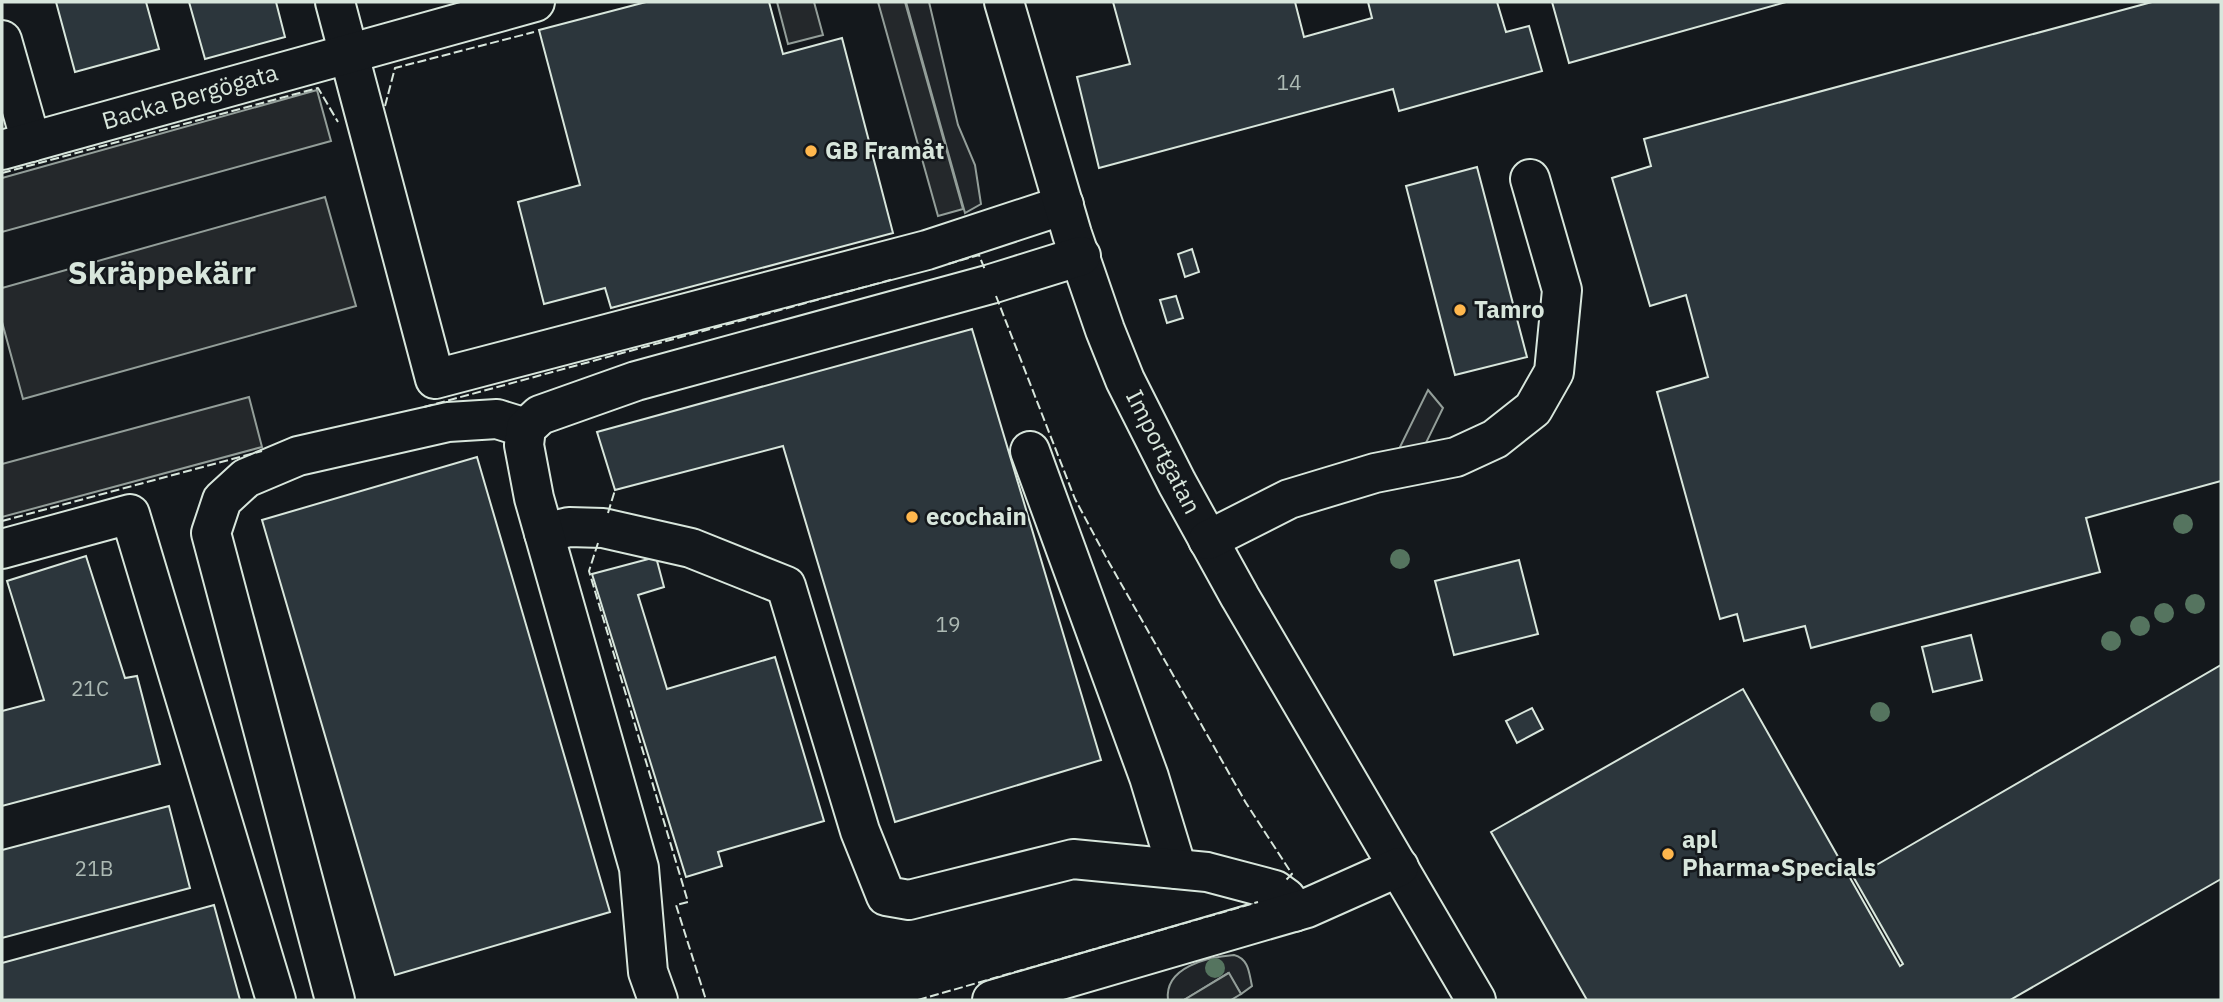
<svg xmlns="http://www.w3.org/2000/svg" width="2223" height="1002" viewBox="0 0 2223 1002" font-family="'IBM Plex Sans',sans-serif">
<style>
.green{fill:#202428;stroke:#939e99;stroke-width:2}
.parking{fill:#24282b;stroke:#939e99;stroke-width:2}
.building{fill:#2c363c;stroke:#d8e6dc;stroke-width:2}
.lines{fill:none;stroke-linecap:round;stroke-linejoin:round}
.minor-casing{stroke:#d8e6dc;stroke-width:42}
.minor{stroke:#14181c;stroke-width:38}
.fence{stroke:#d8e6dc;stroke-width:2;stroke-dasharray:9 3.5;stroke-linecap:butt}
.tree{fill:#55745f}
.poi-dot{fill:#ffb74d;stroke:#14181c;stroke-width:2.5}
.labels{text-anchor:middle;stroke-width:5;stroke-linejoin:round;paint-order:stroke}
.number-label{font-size:21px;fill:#adbab4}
.street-label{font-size:24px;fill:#d8e6dc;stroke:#14181c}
.poi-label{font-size:24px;font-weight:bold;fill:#d8e6dc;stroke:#14181c;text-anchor:start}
.district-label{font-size:32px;font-weight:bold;fill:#d8e6dc;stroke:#14181c}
</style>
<rect width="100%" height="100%" fill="#14181c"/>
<g class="green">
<path d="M906,2H929L958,125L975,165L981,204L965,213Z"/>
<path d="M1428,390L1443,408L1425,445L1398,451Z"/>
<path d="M1234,955C1249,959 1249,973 1252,986L1241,994L1228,973L1184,1000H1168C1164,967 1208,957 1234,955Z"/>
</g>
<g class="parking">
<path d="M777,2H814L823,35L788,44Z"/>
<path d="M878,2H905L963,209L938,216Z"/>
<path d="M317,90L331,141L2,232V178Z"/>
<path d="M325,197L356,306L23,399L2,322V288Z"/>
<path d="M249,397L262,447L2,517V464Z"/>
<path d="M1229,973L1241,994L1231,1000H1184Z"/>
</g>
<g class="building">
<path d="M56,2H146L159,49L75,72Z"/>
<path d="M189,2H276L285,37L205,59Z"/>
<path d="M646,2H769L783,54L842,38L893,233L611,308L605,288L544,304L518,202L580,185L539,30Z"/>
<path d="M1113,2H1295L1304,37L1372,18L1368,2H1497L1506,32L1529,26L1542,71L1399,111L1393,89L1099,168L1077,77L1130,64Z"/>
<path d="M1552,2H1786L1569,63Z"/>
<path d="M2152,2H2221V481L2086,518L2100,572L1811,648L1805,626L1744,641L1737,614L1720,619L1657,392L1708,377L1686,295L1650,306L1612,178L1651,166L1644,139Z"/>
<path d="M1477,167L1527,357L1455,375L1406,186Z"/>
<path d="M1192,249L1199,272L1185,277L1178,254Z"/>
<path d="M1176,296L1183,318L1167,323L1160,300Z"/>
<path d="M972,329L1101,760L895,822L783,446L615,490L597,432Z"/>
<path d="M477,457L610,912L395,975L262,520Z"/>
<path d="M86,556L125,678L137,676L160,764L2,806V711L44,700L7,581Z"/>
<path d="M656,557L664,587L638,595L667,689L775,657L824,821L718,852L722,866L686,877L592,574Z"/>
<path d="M1519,560L1538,634L1454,655L1435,581Z"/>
<path d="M1971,635L1982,680L1933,692L1922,647Z"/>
<path d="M2221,665V879L2010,1000H1587L1491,832L1743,689L1900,966L1903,964L1854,878Z"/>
<path d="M1532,708L1543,729L1517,743L1506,721Z"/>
<path d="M169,806L190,888L2,938V850Z"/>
<path d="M214,905L240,1000H2V963Z"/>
</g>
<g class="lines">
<defs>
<g id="minor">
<path d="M335,2L435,379L927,250L1064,205"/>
<path d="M1004,2L1072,234L1105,330L1125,380L1177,483L1240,597L1476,1000"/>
<path d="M2,40L31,142"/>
<path d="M2,150L535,2"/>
<path d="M1030,451L1149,777L1177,869"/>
<path d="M544,533L569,527L603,528L691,548L786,586L860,831L886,896L909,900L1073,859L1207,872L1275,890L1286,898L1294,912"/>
<path d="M1208,540L1289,499L1375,473L1456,457L1495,439L1533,409L1554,372L1562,290L1530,179"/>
<path d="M2,549L130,514L276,1000"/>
<path d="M335,1000L211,533L222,500L246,478L298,456L448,422L497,419L526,428"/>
<path d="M658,1000L648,972L639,868L534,498L524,445L526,428L540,415L636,381L991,284L1081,256"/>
<path d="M992,1000L1307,908L1399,867"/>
</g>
</defs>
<use href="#minor" class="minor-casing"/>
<use href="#minor" class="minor"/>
<g class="fence">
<path d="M385,106L395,68L534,32"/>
<path d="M2,173L318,88L338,122"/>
<path d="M948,264L979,255L985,270"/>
<path d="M996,296L1075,499L1107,559L1246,803L1292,874L1285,881"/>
<path d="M424,407L894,279"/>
<path d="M608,513L615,490"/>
<path d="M2,521L262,451"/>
<path d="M598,543L589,571L688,902L676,905L706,1000"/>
<path d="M918,1000L1258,902"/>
</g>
</g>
<g class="tree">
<circle cx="2183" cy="524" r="10"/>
<circle cx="1400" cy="559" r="10"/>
<circle cx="2195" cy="604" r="10"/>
<circle cx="2164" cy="613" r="10"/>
<circle cx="2140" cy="626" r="10"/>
<circle cx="2111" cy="641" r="10"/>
<circle cx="1880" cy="712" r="10"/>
<circle cx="1215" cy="968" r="10"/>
</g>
<g class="poi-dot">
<circle cx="811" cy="151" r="7"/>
<circle cx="1460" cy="310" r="7"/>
<circle cx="912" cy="517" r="7"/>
<circle cx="1668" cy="854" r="7"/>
</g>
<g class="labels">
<g class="number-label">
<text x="1289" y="90">14</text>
<text x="948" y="632">19</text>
<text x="90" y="696">21C</text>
<text x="94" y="876">21B</text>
</g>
<g class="street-label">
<text transform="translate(190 97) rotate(-16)" y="8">Backa Bergögata</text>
<text transform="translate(1163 452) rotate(63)" y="8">Importgatan</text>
</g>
<g class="poi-label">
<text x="825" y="159">GB Framåt</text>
<text x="1474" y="318">Tamro</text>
<text x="926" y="525">ecochain</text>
<text x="1682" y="848">apl<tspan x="1682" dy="28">Pharma•Specials</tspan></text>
</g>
<g class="district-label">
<text x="162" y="284">Skräppekärr</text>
</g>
</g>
<rect width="2223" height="1002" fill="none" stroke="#d8e6dc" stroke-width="7"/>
</svg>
